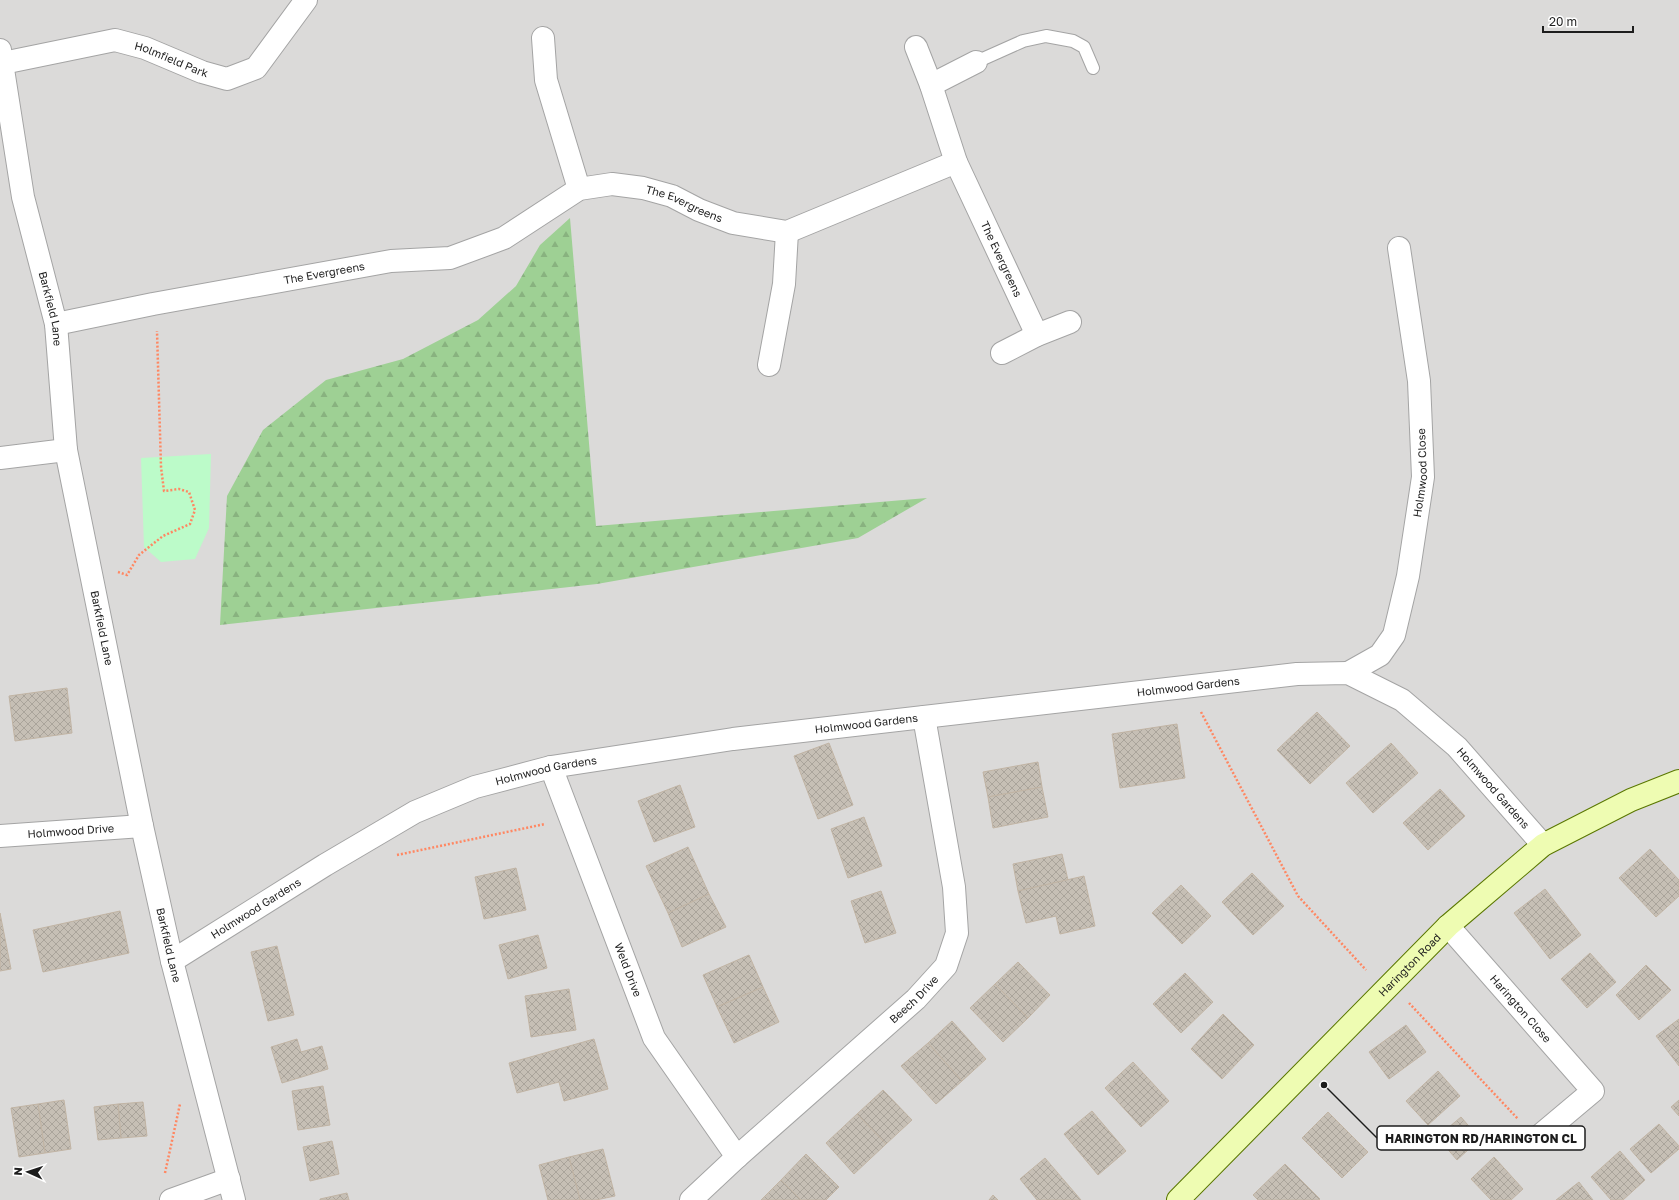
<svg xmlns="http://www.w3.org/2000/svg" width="1679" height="1200" viewBox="0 0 1679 1200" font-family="'Golos Text',sans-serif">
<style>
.residential{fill:#dbdad9}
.forest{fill:url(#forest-firs)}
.park{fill:#bcfbc9}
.building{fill:url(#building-cross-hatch);stroke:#c1b4a4}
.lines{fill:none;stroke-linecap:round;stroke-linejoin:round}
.lane-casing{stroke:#a4a4a4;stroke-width:14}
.street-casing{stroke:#a4a4a4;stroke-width:24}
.secondary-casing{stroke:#5a7700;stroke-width:24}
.path{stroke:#ff8762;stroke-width:2.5;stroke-dasharray:2 2;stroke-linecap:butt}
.lane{stroke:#fff;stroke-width:12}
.street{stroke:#fff;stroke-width:22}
.secondary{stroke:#eefcb2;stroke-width:22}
.labels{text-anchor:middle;stroke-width:3;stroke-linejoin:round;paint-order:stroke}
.street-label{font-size:11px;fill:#1d1d1d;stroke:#fff}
.leader{fill:none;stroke:#1d1d1d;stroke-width:1.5}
.callout-dot{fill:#1d1d1d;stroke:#fff;stroke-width:1.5}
.callout{fill:#fff;stroke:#1d1d1d;stroke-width:1.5}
.callout-label{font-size:12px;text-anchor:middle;font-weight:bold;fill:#1d1d1d}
</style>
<defs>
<pattern id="forest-firs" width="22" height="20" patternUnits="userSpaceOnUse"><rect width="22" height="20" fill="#9ed094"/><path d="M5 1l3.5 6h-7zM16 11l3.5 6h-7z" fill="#88b27f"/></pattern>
<pattern id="building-cross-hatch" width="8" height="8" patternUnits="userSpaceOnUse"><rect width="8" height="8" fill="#c6bfb5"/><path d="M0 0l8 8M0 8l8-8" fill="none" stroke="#aaa49b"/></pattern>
</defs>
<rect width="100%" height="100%" fill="#eeece2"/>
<rect class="residential" x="0" y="0" width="1679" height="1200"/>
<path class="forest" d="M570,218L596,526L927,498L858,538L597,584L220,625L227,496L263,430L326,380L403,359L478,320L516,286L540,245Z"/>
<path class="park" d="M211,454L209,528L195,559L161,562L144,547L141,458Z"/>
<g class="building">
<path d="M67,688L72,733L15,741L9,696Z"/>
<path d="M1317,712L1350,746L1310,784L1277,750Z"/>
<path d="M1177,724L1185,778L1120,788L1112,734Z"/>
<path d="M829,743L853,805L818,819L794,756Z"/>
<path d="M1391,743L1418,773L1373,813L1346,783Z"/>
<path d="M1038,762L1042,787L988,797L983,772Z"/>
<path d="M680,785L695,827L654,842L638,801Z"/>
<path d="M1042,787L1048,817L993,828L988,797Z"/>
<path d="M1440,789L1465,816L1428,850L1403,823Z"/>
<path d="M864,817L882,866L848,878L831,829Z"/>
<path d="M688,847L709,894L668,913L646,866Z"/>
<path d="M1650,849L1679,880V896L1656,917L1619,878Z"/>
<path d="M1062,854L1068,880L1018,891L1013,864Z"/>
<path d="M516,868L526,910L484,919L475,877Z"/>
<path d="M1252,873L1284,906L1253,935L1222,902Z"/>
<path d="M1084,876L1095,926L1060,934L1056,916L1026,923L1018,891Z"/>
<path d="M1181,885L1211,916L1182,944L1152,913Z"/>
<path d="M1545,889L1581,935L1550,959L1514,913Z"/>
<path d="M881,891L896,933L865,943L851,901Z"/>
<path d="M709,894L726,927L682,947L668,913Z"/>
<path d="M120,911L129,953L43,972L33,930Z"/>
<path d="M0,913L11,969L0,971Z"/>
<path d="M538,935L547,968L508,979L499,945Z"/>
<path d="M277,946L294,1015L268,1021L251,952Z"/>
<path d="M1590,953L1616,982L1587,1008L1561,979Z"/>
<path d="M749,955L763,987L717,1007L703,975Z"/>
<path d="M1018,962L1050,995L1028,1018L995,984Z"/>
<path d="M1646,965L1671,990L1639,1020L1616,995Z"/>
<path d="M1185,973L1213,1002L1181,1033L1153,1004Z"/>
<path d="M995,984L1028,1018L1003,1042L970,1008Z"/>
<path d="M763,987L779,1022L734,1043L717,1007Z"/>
<path d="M569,989L576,1030L531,1037L525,996Z"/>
<path d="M1223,1014L1254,1045L1222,1079L1191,1049Z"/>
<path d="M1679,1019V1066L1656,1036Z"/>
<path d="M952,1021L986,1059L962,1081L928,1043Z"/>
<path d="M1406,1025L1426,1052L1389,1079L1369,1052Z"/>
<path d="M297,1039L301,1052L322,1046L328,1069L282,1083L271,1047Z"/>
<path d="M594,1039L608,1089L564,1101L559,1082L517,1093L509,1063Z"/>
<path d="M928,1043L962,1081L936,1104L901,1066Z"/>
<path d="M1133,1062L1169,1101L1141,1127L1105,1088Z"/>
<path d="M1438,1071L1460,1096L1428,1125L1406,1101Z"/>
<path d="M323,1086L330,1125L298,1130L292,1091Z"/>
<path d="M883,1090L912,1120L886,1144L857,1114Z"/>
<path d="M64,1100L71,1149L45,1153L38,1104Z"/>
<path d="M1679,1100V1116L1671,1107Z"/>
<path d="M143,1102L147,1136L121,1138L118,1104Z"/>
<path d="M38,1104L45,1153L19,1157L11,1108Z"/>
<path d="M118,1104L121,1138L98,1140L94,1107Z"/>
<path d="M1092,1111L1126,1151L1098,1175L1064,1134Z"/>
<path d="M1328,1112L1368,1152L1342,1178L1302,1138Z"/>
<path d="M857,1114L886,1144L854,1174L826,1143Z"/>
<path d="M1461,1117L1480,1139L1457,1160L1437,1137Z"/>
<path d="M1659,1124L1679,1146V1149L1651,1173L1630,1149Z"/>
<path d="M332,1141L339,1174L310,1181L303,1147Z"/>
<path d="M603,1149L615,1196L596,1200H580L569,1157Z"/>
<path d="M1620,1151L1645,1180L1623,1200H1611L1591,1177Z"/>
<path d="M806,1154L839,1187L826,1200H801L781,1180Z"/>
<path d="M569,1157L580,1200H548L539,1165Z"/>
<path d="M1494,1157L1523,1189L1511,1200H1491L1471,1179Z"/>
<path d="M1045,1158L1081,1200H1037L1020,1179Z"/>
<path d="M1285,1164L1320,1199L1319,1200H1258L1253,1195Z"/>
<path d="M781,1180L801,1200H761Z"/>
<path d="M1579,1182L1593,1200H1556Z"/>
<path d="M347,1193L349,1200H320V1199Z"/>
<path d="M993,1195L998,1200H989Z"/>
</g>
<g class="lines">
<defs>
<path id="lane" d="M976,62L1023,41L1046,36L1073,41L1084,47L1093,68"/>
<g id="street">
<path d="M543,38L546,80L579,189"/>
<path id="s1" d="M916,47L931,85L956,162L1037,335"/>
<path id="s2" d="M0,50L23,197L56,324L66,450L142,826L172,961L234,1200"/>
<path id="s3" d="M3,63L115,40L145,48L202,72L227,79L256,68L306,0"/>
<path d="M931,85L976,62"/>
<path id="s4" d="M56,324L153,304L391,261L450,258L504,238L579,189L612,184L643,188L672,196L699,210L733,223L787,232L956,162"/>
<path d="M1002,353L1037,335L1070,322"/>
<path d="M769,365L784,284L787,232"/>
<path d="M0,458L66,450"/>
<path id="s5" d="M1348,673L1380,655L1394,635L1408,576L1423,477L1419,381L1399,248"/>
<path id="s6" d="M551,767L654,1038L737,1157"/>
<path id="s7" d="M0,836L142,826"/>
<path id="s8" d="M1448,926L1593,1091L1537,1138"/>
<path id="s9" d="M172,961L325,865L415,812L475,787L551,767L733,739L1297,674L1348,673L1402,700L1457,747L1543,845"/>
<path d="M171,1200L229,1179"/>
<path id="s10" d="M691,1200L737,1157L916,999L946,966L957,933L954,887L924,717"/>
</g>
<g id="secondary">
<path id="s11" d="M1178,1200L1448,926L1543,845L1631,800L1679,781"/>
</g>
</defs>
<use href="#lane" class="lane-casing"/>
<use href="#street" class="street-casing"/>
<use href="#secondary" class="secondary-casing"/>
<g class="path">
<path d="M118,572L127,575L139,555L163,536L190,524L195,510L189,492L179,489L164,491L161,467L157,331"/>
<path d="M1201,712L1298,896L1366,970"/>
<path d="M397,855L545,824"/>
<path d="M1409,1003L1518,1119"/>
<path d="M165,1173L180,1104"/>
</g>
<use href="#lane" class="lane"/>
<use href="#street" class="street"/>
<use href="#secondary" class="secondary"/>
</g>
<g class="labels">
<g class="street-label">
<text dy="4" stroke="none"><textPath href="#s3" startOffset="174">Holmfield Park</textPath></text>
<text dy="4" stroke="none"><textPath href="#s4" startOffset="656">The Evergreens</textPath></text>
<text dy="4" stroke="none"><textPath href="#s1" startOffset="229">The Evergreens</textPath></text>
<text dy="4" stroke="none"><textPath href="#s4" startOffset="273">The Evergreens</textPath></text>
<text dy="4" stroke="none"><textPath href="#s2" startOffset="264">Barkfield Lane</textPath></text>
<text dy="4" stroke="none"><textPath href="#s5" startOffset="226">Holmwood Close</textPath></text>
<text dy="4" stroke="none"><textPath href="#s2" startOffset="588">Barkfield Lane</textPath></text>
<text dy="4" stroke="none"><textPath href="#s9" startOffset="1071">Holmwood Gardens</textPath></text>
<text dy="4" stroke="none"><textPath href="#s9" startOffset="747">Holmwood Gardens</textPath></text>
<text dy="4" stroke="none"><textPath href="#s9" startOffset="423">Holmwood Gardens</textPath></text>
<text dy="4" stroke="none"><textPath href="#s9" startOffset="1419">Holmwood Gardens</textPath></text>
<text dy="4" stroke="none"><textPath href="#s7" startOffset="71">Holmwood Drive</textPath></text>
<text dy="4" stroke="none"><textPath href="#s9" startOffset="99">Holmwood Gardens</textPath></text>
<text dy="4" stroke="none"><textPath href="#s2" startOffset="912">Barkfield Lane</textPath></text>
<text dy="4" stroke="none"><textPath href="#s11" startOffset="330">Harington Road</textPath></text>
<text dy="4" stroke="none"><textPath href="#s6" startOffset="217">Weld Drive</textPath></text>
<text dy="4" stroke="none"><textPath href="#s10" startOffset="300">Beech Drive</textPath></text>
<text dy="4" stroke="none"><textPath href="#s8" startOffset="110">Harington Close</textPath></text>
</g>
</g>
<path class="leader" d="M1324 1085L1377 1138"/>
<circle class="callout-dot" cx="1324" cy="1085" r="4"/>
<rect class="callout" x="1377" y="1126" width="208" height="24" rx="4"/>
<g class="callout-label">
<text x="1481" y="1143">HARINGTON RD/HARINGTON CL</text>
</g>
<g transform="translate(28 1172) rotate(273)" stroke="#ffffff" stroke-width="3" paint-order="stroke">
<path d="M0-3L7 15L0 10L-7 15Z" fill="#1d1d1d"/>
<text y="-6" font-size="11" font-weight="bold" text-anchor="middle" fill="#1d1d1d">N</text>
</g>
<path d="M1543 26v6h90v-6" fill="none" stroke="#1d1d1d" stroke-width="2"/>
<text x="1549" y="26" font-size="12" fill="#1d1d1d" stroke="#ffffff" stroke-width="3" paint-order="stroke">20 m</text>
</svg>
